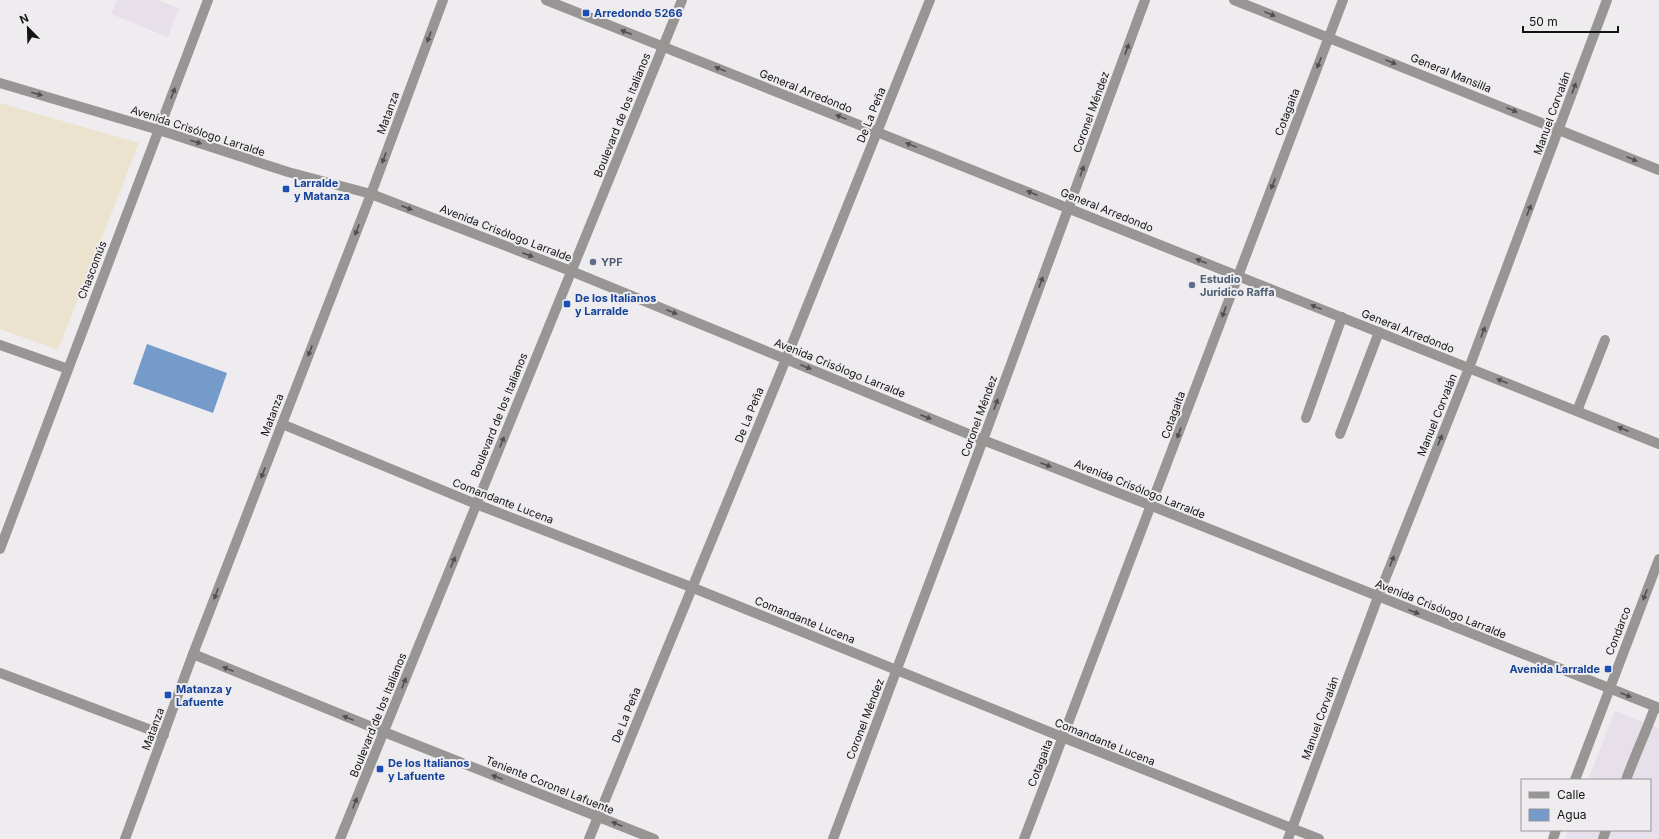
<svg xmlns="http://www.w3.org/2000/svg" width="1659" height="839" viewBox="0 0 1659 839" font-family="Inter,sans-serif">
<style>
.commercial{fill:#ebe3cd}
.built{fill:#e7dfea}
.water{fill:#759bcb}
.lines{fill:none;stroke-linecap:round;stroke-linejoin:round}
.minor{stroke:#979694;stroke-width:10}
.oneway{fill:#504e4e}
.transit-dot{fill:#1a4fb4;stroke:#efecf0;stroke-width:1.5}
.service-dot{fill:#5c6f8a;stroke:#efecf0;stroke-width:1.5}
.labels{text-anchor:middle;stroke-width:4;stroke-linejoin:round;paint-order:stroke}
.transit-label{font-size:11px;font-weight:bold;fill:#164399;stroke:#efecf0;text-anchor:start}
.street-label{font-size:11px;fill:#151415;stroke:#efecf0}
.service-label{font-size:11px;font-weight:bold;fill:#4e5e75;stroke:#efecf0;text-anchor:start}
</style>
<rect width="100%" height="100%" fill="#efecf0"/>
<path class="commercial" d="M0,103L139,143L58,350L0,329Z"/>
<g class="built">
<path d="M117,0H157L179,8L168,37L111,14Z"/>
<path d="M1615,711L1659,728V839H1565L1569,830H1650V780H1588Z"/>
</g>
<path class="water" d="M147,344L227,373L213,413L133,384Z"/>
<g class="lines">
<g class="minor">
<path d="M546,0L1659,444"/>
<path d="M1234,0L1659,170"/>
<path d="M0,83L159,130L288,172L371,194L571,271L983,440L1152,506L1659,708"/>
<path d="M0,345L68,369"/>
<path d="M1577,411L1605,340"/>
<path d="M1306,418L1342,317"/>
<path d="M282,424L476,504L691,587L1062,737L1319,839"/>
<path d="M1340,434L1379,332"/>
<path d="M0,549L208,0"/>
<path d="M193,654L384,732L654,839"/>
<path d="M0,673L164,735"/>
<path d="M1575,780L1659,559"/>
<path d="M1626,780C1635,755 1646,732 1655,707"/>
<path d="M125,839L193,654L371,194L443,0"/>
<path d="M340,839L682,0"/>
<path d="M589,839L786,359L930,0"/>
<path d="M833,839L983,440L1145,0"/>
<path d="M1024,839L1343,0"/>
<path d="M1288,839L1378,597L1469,368L1607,0"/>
<path d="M1553,839L1556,830"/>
<path d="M1603,839L1606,830"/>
</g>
</g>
<defs><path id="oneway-solid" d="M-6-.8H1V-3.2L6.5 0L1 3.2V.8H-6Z"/></defs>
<g class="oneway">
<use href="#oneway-solid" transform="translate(1270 14) rotate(22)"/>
<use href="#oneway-solid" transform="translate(626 32) rotate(-159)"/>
<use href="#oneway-solid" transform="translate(429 37) rotate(110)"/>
<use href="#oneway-solid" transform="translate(1127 49) rotate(-70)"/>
<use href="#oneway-solid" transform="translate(1391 62) rotate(22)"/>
<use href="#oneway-solid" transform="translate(1319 63) rotate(111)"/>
<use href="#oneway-solid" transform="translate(720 69) rotate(-158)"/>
<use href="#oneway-solid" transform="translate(1574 88) rotate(-70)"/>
<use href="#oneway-solid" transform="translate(173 93) rotate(-69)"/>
<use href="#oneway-solid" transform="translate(37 94) rotate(16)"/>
<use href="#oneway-solid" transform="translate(1512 110) rotate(22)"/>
<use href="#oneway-solid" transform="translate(841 117) rotate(-158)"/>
<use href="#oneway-solid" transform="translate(196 142) rotate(18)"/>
<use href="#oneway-solid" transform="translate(911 145) rotate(-158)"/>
<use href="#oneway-solid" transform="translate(384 158) rotate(110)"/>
<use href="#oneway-solid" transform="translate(1632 159) rotate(22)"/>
<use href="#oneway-solid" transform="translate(1082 171) rotate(-70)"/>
<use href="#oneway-solid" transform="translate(1273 184) rotate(111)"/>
<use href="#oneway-solid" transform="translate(1032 193) rotate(-158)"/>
<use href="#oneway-solid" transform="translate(407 208) rotate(21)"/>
<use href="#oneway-solid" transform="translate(1529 210) rotate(-69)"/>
<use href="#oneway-solid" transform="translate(357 230) rotate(111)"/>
<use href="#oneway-solid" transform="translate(528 255) rotate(21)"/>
<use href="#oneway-solid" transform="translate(1201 261) rotate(-158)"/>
<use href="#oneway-solid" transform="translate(1041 282) rotate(-70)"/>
<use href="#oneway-solid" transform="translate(1316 307) rotate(-158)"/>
<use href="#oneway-solid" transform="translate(672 312) rotate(22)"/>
<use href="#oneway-solid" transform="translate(1224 312) rotate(110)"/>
<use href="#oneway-solid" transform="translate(1483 332) rotate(-69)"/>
<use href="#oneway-solid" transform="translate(310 351) rotate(111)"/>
<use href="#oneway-solid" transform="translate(806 367) rotate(23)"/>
<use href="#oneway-solid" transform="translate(1502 381) rotate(-158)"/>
<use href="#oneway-solid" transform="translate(996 404) rotate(-70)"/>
<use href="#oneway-solid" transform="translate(926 417) rotate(23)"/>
<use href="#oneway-solid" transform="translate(1623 429) rotate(-158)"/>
<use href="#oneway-solid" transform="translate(1179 433) rotate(110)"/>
<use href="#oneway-solid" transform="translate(1440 440) rotate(-68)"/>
<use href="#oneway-solid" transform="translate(502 442) rotate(-68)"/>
<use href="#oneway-solid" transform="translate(1046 465) rotate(21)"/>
<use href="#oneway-solid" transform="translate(263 473) rotate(111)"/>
<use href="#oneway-solid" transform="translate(1392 561) rotate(-68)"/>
<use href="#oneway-solid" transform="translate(453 562) rotate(-68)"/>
<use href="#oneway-solid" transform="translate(216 594) rotate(111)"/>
<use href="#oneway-solid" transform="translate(1645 595) rotate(111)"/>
<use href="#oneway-solid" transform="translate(1414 612) rotate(21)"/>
<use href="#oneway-solid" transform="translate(228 669) rotate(-158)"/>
<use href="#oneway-solid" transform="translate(404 683) rotate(-68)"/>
<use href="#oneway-solid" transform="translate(1626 695) rotate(22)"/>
<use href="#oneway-solid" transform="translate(348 718) rotate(-158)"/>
<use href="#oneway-solid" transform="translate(497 777) rotate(-159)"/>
<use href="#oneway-solid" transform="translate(355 803) rotate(-68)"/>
<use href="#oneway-solid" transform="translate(617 824) rotate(-158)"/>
</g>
<g class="transit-dot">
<rect x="582" y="9" width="8" height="8" rx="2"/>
<rect x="282" y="185" width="8" height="8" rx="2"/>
<rect x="563" y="300" width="8" height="8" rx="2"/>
<rect x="1604" y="665" width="8" height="8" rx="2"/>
<rect x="164" y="691" width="8" height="8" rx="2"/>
<rect x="376" y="765" width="8" height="8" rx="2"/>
</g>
<g class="service-dot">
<circle cx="593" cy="262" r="4"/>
<circle cx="1192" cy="285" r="4"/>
</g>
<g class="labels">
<g class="transit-label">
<text x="594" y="17">Arredondo 5266</text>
<text x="294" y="187">Larralde<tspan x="294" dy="13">y Matanza</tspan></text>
<text x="575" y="302">De los Italianos<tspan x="575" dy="13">y Larralde</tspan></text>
<text x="1600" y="673" text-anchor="end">Avenida Larralde</text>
<text x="176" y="693">Matanza y<tspan x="176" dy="13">Lafuente</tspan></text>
<text x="388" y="767">De los Italianos<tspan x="388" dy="13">y Lafuente</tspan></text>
</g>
<g class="street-label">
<text transform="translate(1451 73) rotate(22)" y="4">General Mansilla</text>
<text transform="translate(806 91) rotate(22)" y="4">General Arredondo</text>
<text transform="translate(1091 112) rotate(-70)" y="4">Coronel Méndez</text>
<text transform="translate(1287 112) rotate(-69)" y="4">Cotagaita</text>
<text transform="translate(388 113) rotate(-70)" y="4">Matanza</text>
<text transform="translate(1552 113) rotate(-70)" y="4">Manuel Corvalán</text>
<text transform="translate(622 115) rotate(-68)" y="4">Boulevard de los Italianos</text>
<text transform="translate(871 115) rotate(-68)" y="4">De La Peña</text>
<text transform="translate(198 131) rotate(18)" y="4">Avenida Crisólogo Larralde</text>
<text transform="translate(1107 210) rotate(22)" y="4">General Arredondo</text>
<text transform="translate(506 233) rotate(21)" y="4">Avenida Crisólogo Larralde</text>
<text transform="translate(92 270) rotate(-69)" y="4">Chascomús</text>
<text transform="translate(1408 331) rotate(22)" y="4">General Arredondo</text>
<text transform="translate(840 368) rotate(22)" y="4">Avenida Crisólogo Larralde</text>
<text transform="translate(272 415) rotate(-69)" y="4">Matanza</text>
<text transform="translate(499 415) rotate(-68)" y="4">Boulevard de los Italianos</text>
<text transform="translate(749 415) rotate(-68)" y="4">De La Peña</text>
<text transform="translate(1173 415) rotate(-70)" y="4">Cotagaita</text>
<text transform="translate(1437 415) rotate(-68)" y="4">Manuel Corvalán</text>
<text transform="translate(979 416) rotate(-70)" y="4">Coronel Méndez</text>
<text transform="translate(1140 489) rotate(22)" y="4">Avenida Crisólogo Larralde</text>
<text transform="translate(503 501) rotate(21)" y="4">Comandante Lucena</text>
<text transform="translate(1441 609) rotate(22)" y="4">Avenida Crisólogo Larralde</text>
<text transform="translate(805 620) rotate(22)" y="4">Comandante Lucena</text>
<text transform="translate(1618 631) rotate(-69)" y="4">Condarco</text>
<text transform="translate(378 715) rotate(-68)" y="4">Boulevard de los Italianos</text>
<text transform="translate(626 715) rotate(-68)" y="4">De La Peña</text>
<text transform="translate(1320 718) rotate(-70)" y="4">Manuel Corvalán</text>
<text transform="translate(865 719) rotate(-69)" y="4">Coronel Méndez</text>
<text transform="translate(153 729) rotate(-70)" y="4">Matanza</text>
<text transform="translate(1105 742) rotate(22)" y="4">Comandante Lucena</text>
<text transform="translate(1040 763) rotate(-69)" y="4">Cotagaita</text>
<text transform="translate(550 785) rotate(22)" y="4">Teniente Coronel Lafuente</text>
</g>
<g class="service-label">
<text x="601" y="266">YPF</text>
<text x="1200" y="283">Estudio<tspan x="1200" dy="13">Juridico Raffa</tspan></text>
</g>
</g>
<rect x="1521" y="779" width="130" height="52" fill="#efecf0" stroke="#989698"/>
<rect x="1529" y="792" width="20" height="6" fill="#979694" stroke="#989698"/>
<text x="1557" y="799" font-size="12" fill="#151415">Calle</text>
<rect x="1529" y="809" width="20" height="12" fill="#759bcb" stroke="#989698"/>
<text x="1557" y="819" font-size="12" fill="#151415">Agua</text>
<g transform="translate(28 28) rotate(337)" stroke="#efecf0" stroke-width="3" paint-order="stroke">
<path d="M0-3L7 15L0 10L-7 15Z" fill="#151415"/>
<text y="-6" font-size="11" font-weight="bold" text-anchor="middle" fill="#151415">N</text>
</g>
<path d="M1523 26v6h95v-6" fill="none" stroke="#151415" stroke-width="2"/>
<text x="1529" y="26" font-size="12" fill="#151415" stroke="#efecf0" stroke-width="3" paint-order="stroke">50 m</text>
</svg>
